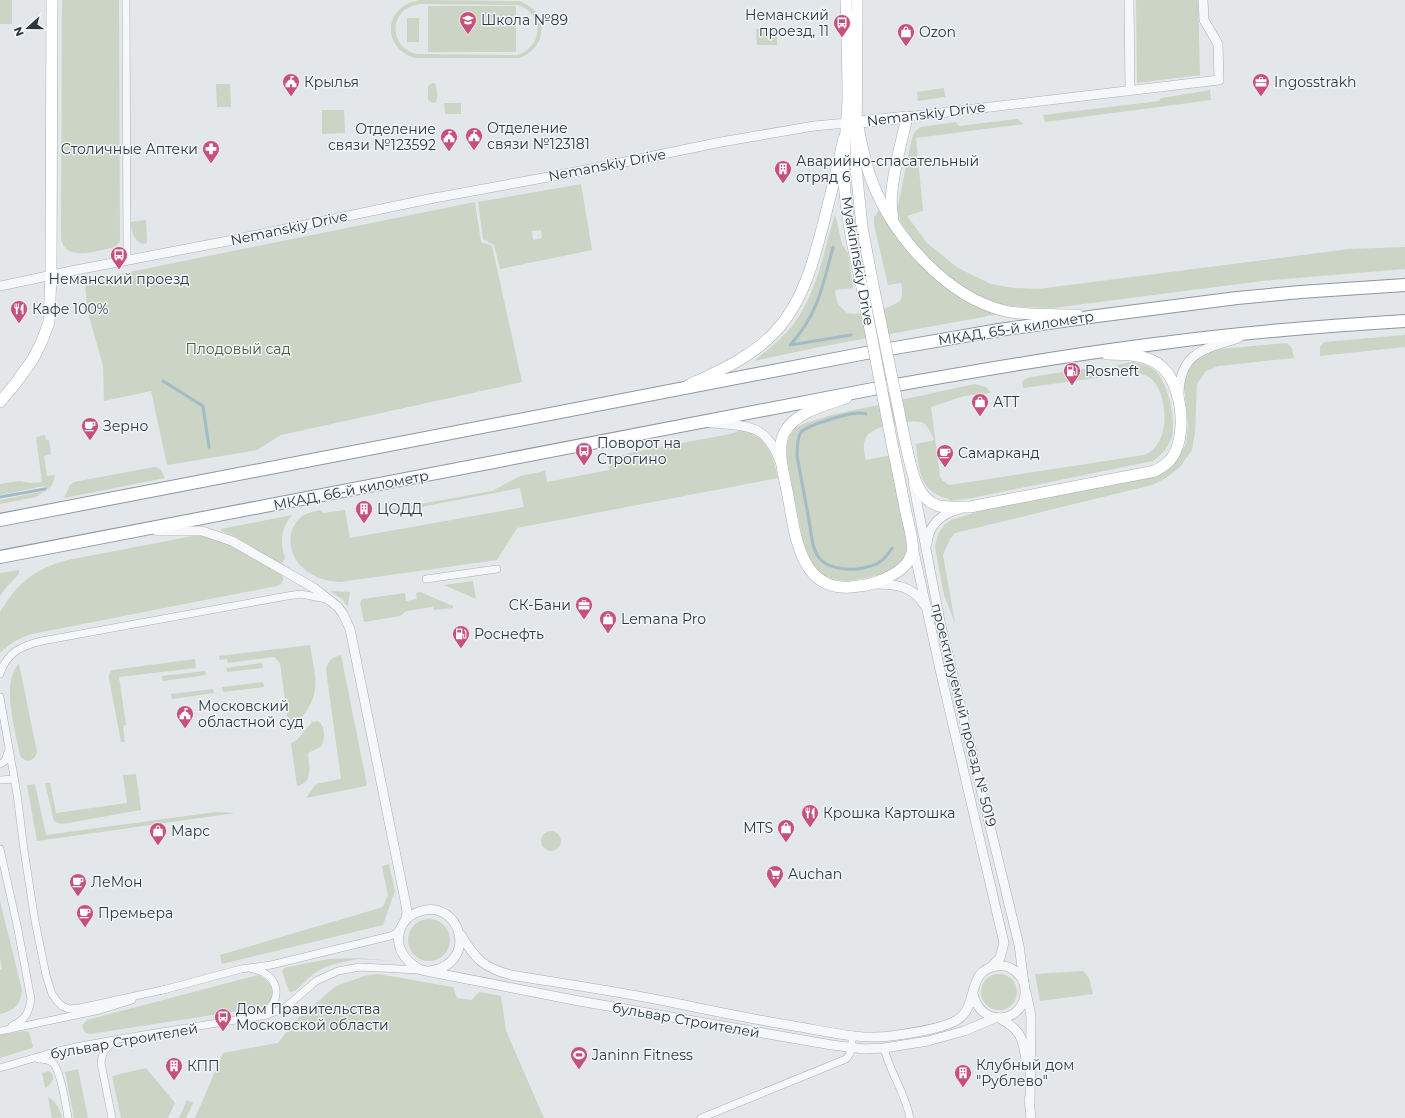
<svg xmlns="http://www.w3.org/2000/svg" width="1405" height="1118" viewBox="0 0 1405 1118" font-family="Montserrat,sans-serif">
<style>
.green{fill:#cbd4c5;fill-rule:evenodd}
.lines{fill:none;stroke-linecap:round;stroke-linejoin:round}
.stream{stroke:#a1bbc7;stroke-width:3}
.minor-casing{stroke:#a8afb4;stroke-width:8}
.tertiary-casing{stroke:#a8afb4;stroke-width:10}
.secondary-casing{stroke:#a8afb4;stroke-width:12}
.trunk-casing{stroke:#8b97a0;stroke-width:14}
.minor{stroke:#f6f7f9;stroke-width:7}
.tertiary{stroke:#f6f7f9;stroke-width:9}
.secondary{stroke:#fff;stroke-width:11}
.trunk{stroke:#fff;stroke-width:12}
.secondary-bridge-casing{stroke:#a8afb4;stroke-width:12;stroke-linecap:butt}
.secondary-bridge{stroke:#fff;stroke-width:11}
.labels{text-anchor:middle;stroke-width:3;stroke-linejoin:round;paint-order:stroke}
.poi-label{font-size:14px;fill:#2c3841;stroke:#f3f6f8;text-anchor:start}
.street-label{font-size:14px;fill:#2c3841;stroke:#f3f6f8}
.park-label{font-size:14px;fill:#475c3a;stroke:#f3f6f8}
</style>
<rect width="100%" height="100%" fill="#e3e7ea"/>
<g class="green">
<rect x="0" y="0" width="12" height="24"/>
<path d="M62,0H119L120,241L117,245L112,248C94,251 66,262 61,239Z"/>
<path d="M420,0L519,1C549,11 549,47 519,58H414C380,46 385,5 420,0ZM421,4L518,5C544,14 544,45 518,55L415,54C386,44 390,7 421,4Z"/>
<path d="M1136,0H1198L1200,75L1137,83Z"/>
<rect x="428" y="6" width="88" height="46"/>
<rect x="407" y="18" width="12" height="24"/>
<path d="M756,29H777V45H757Z"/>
<path d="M432,83H434C438,87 438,97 436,102L434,103L429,101L428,99V86Z"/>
<path d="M216,84H230L231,107H217Z"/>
<path d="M944,88L945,97L918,101L917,92Z"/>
<path d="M1210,90L1211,100L1045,122L1043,115L1159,101L1161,98Z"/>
<path d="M444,103H461V114H445Z"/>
<path d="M322,110H344L345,133L322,134Z"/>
<path d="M1017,119L1024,124L916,138L923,211L907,216L927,243L958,268L991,284L1014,288L1038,289L1349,249L1405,247V269L1262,281L1053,308L1026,307L1000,305L975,296L939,270L920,249L901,223L897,210L912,138L915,132L920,127L956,122L959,126Z"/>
<path d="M581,184L592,250L500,269L494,245L483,239L478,202ZM541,230L542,238L533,240L532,231Z"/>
<path d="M475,202L481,242L492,246L522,382L281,435L257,450L167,465L151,391L104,401L103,366L87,309L85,281Z"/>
<path d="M880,209C909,259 942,297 999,314L819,347L754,361C767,350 782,339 793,325C817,293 824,251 835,214L842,244L848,253L853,288L835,290C836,297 836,304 843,309C844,311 846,312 848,313C857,316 897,308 901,299C903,293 902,288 901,283L888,285L874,225V217Z"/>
<path d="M146,220L147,240L146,244C134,244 131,231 131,222Z"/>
<path d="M1405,335V347L1320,356V347L1324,342Z"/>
<path d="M1287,343L1292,348L1294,358L1219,366L1206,371L1197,384L1195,432L1192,450L1180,467L1166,478L1152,485L955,533L950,539L943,555L955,623L944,595L935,547L938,534L945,524L951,520L983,510L1132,481L1173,464L1181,454L1186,443L1188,425L1184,387L1187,371L1194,361L1208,353L1220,349Z"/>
<path d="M1133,362C1141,364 1149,365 1156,371C1168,384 1176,419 1172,436C1169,447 1162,454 1153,461L972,498L949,501V499C919,492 919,470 916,444L934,440C932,435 929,428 925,424C916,417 873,426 867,436C862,442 864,453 866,460L891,455L907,537L908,551L904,560L896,567L884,574L866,578L849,581L837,580L825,576L816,570L805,551L787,460V446L789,437L795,428L806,423L831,415L975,384L986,387L991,393L964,396L931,407L940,476L942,480L949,485L1144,455C1172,446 1169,391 1149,377C1140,372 1128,373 1118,374L1117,365Z"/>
<path d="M1095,367L1103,377L1023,388L1022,382L1025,379L1031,377Z"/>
<path d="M742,430C749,433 757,436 762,441C772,450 775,466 778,478L517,528L497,560L340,582C326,581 314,578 303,568C289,556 285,532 300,518C305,513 313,512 320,510L323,513L345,510L350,538L524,507L520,488L389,513L388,510L492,491L520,476L545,471L547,482L609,470L608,461L629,453L730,434Z"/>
<path d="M45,435L46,440H49L51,454L44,456L47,476L55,475C54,482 52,486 47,490L44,486L0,495V484L19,481L30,483L42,482L36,437Z"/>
<path d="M154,467L160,469L165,478L64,498L70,485L74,482Z"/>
<path d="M45,491L36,497L0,504V500Z"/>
<path d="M292,515C280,530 280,541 285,558L282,563H279L234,536L221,531V529Z"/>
<path d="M193,536H206L218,538L282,574C284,580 283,583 277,586L32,634C19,638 10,643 0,653C0,643 0,622 0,613C1,608 6,604 8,600C24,577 42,567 68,560Z"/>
<path d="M19,570V574L5,589L0,596V573Z"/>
<path d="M473,581L476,599L444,585Z"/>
<path d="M332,591L350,592L348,605L347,606L342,599L331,592Z"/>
<path d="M420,592L453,606V608L434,610L433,607L406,611L400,616L364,622L360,603L362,599L405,593L406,601L417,599L416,593Z"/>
<path d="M310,645C312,660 318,679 314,695C311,707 300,719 293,730H289L280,663L274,657L228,663L227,659L220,660L219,656Z"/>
<path d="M341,655L367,785L366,786L306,798L316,784L341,779L326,670C328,661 331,658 341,655Z"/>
<path d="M195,659L196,668L119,677L126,725L123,726L125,742H121L109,678V674L112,670Z"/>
<path d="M262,663L263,668L227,672L226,668Z"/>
<path d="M19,664L37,752C35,761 26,764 20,756C16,732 0,682 19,664Z"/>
<path d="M205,671L206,675L163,681L162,676Z"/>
<path d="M263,682L264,687L223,692L222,687Z"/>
<path d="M213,689L214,693L172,699L171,694Z"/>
<path d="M318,721C326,726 325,740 321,747L308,753C309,766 314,782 297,786L291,743L297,740L312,722Z"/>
<path d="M136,774L141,810L62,824L58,823L54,821L45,783H50L56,813L127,803L123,775Z"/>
<path d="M35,784L46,835L216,812L235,813L37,841L27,785Z"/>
<circle cx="551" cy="841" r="10"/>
<path d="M389,864L395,891L383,925L222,964L220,955L383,907L388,895L382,866Z"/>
<path d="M0,901L22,990C21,1004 14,1011 0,1014V970L2,969L0,958Z"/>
<circle cx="429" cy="940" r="21"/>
<path d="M357,958L395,961L357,959L335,964L323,968L312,975L295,991L291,992L289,991L282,971L284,968L328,959Z"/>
<path d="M1083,971L1089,978L1093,994L1040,1001L1035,974Z"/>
<path d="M378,974L453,987L457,998L472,1000L479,992L501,996L506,1031L544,1118H195L223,1053L278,1043L296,1020L336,986L364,976Z"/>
<circle cx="999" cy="992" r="18"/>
<path d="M258,975C269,979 279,994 267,1005C265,1006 261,1007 258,1008L90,1034C84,1033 83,1030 82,1025L87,1020Z"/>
<path d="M24,1031L29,1032L33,1046L32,1048L0,1058V1035Z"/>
<path d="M146,1068L175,1103L168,1118H121L112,1076Z"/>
<path d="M78,1069L88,1118H74L65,1072Z"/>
<path d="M49,1071C57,1077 52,1084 45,1088L42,1073Z"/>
<path d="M48,1097C56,1102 60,1108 62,1118H52Z"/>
<path d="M187,1100L193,1103L186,1118H179Z"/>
</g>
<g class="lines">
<g class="stream">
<path d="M833,247C823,285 818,315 790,345L851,335"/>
<path d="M163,381L203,406L209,447"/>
<path d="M866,414C863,413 860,413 857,413C846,414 808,425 801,432C797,438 797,449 797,456C801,477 805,499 809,520C811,531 811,546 818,556C825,568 844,570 857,569C875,566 882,564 892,548"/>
<path d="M0,497L45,489"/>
</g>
<defs>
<g id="minor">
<path d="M126,0L127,260"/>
<path d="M426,579L497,569"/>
<path d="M0,674C7,652 21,646 42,641L287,596L301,594L326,599"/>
<path d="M0,697L17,794L24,850L35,921L46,975L52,994L57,1001L62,1006L69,1009L80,1008L167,989"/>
<path d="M0,764L5,761L8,752"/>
<path d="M0,780L14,779"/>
<path d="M0,849L17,925L31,999C29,1013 25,1020 12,1026"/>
<path d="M252,969C278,972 286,1001 261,1014"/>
<path d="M163,990L241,969L271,965L390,936L395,934L401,928"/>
<path d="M0,1031L100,1010L132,1000"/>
<path d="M884,1048C890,1073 905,1092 910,1118"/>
<path d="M38,1059C43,1059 49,1059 53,1063C61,1071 66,1106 68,1118"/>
<path d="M0,1068L58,1051L81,1046L125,1038L267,1015L286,1007L316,981L338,971L360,967L420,970"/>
<path d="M112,1118L101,1063C102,1052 106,1047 115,1041"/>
<path d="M701,1118L846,1059C853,1051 852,1044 852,1035"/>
</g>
<g id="tertiary">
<path d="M1129,0L1130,90"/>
<path d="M907,117L1219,80L1218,44L1204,20L1203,0"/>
<path d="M0,286L76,270L228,241L429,199L581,171L721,142L814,126L847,123"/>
<path d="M1179,396C1179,353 1203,349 1239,338"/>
<path d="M711,423C745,426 767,423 780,462"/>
<path d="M913,482L941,626L1019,945L1024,983"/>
<path d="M157,531H202L232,541L314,588L338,607L343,614L350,629L406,905L407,913L405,921"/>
<path d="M927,544C928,525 942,513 960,509"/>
<path d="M913,547L941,674L1004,943L1000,958L991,967"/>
<path d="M875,584C895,584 914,586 924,605"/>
<path d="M461,935C475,959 484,968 511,975C566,984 621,992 675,1003C717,1012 758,1020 800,1027C829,1032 861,1040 891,1036C906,1034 945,1028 957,1020C980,1006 965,970 997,966C1003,965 1010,967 1015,971C1021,976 1025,983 1025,990C1027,1021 982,1031 973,994"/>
<path d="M430,971C480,963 460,899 421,911C415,913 408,916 404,922C391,942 403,961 421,970L579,1001L832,1045L864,1049L884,1048L928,1041L964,1031L995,1018"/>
<path d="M1026,992L1031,1016L1030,1104"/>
<path d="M999,1018C1020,1029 1023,1037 1026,1061"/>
<path d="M1029,1099L1031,1118"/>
</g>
<g id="secondary">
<path d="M846,0C847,33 848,67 848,100C847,127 843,153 844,179C846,216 854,252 862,287"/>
<path d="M857,0L856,168L862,227L873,285"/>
<path d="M857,122C861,143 865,164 873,184C895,238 947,297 1005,311C1028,316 1054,314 1078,315"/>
<path d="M851,123L907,117C902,141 886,195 893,217"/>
<path d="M689,385C719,371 750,358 774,333C803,303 814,260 824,221C831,193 838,166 844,138"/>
<path d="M846,398C825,405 795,412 784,433C776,450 785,479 788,496C795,532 799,591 850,587C861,586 872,585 882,580C894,575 909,567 912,552C914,543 909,526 907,517C902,494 898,471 893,449"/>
<path d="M0,402L15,384L33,359L42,341L49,322L51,275L52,0"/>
<path d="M906,446C911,466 915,499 939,506C949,508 960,507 970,507L1155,471C1160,468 1166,465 1170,460C1188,439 1183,387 1163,368C1149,354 1125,354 1107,354"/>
</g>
<g id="trunk">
<path d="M0,520L866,353L999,330L1097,316L1237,298L1300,292L1405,285"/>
<path d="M0,557L873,389C970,372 1066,355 1163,343C1244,332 1324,326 1405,321"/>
</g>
</defs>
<use href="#minor" class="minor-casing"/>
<use href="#tertiary" class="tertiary-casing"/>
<use href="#secondary" class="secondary-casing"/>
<use href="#trunk" class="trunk-casing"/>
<use href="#minor" class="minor"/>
<use href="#tertiary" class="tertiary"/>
<use href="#secondary" class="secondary"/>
<use href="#trunk" class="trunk"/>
<defs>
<g id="secondary-bridge">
<path d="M873,285L906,446"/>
<path d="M862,287L893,449"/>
</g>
</defs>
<use href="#secondary-bridge" class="secondary-bridge-casing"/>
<use href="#secondary-bridge" class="secondary-bridge"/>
</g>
<defs>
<symbol id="school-pin" viewBox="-11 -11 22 30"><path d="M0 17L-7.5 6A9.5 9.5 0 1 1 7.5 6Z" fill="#c6517a" stroke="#f3f6f8"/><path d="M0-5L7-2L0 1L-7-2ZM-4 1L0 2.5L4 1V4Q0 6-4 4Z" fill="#fff"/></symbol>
<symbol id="bus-pin" viewBox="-11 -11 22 30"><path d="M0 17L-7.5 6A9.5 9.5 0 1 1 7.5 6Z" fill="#c6517a" stroke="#f3f6f8"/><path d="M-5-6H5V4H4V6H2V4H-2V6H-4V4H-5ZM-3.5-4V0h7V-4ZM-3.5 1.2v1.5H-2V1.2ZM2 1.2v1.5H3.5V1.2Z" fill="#fff"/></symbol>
<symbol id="shop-pin" viewBox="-11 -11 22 30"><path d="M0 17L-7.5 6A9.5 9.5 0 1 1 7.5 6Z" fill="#c6517a" stroke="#f3f6f8"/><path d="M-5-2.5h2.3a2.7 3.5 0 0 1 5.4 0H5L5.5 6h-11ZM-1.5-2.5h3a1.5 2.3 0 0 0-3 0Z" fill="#fff"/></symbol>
<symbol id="civic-pin" viewBox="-11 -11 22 30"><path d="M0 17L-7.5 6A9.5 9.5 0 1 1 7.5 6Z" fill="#c6517a" stroke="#f3f6f8"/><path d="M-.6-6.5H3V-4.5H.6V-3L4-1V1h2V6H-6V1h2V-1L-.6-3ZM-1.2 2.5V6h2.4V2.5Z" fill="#fff"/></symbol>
<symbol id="office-pin" viewBox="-11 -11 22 30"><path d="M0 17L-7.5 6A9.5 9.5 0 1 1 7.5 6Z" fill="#c6517a" stroke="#f3f6f8"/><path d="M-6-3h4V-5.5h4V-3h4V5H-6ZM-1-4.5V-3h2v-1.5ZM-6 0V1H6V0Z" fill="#fff"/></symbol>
<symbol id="pharmacy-pin" viewBox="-11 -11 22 30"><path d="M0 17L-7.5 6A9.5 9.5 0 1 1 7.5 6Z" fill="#c6517a" stroke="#f3f6f8"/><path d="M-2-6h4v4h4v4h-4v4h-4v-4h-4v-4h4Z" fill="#fff"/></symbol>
<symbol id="building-pin" viewBox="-11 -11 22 30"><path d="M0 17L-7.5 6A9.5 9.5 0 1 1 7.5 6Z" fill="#c6517a" stroke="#f3f6f8"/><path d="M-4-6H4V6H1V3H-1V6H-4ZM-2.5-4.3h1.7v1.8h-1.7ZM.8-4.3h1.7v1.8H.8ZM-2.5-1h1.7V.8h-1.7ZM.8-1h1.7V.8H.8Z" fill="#fff"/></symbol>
<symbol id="restaurant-pin" viewBox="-11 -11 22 30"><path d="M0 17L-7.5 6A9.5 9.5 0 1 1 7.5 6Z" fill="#c6517a" stroke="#f3f6f8"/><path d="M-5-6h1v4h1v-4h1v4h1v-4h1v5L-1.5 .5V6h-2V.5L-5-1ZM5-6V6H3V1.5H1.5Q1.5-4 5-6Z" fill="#fff"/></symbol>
<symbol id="fuel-pin" viewBox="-11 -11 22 30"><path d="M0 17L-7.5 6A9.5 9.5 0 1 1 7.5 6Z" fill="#c6517a" stroke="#f3f6f8"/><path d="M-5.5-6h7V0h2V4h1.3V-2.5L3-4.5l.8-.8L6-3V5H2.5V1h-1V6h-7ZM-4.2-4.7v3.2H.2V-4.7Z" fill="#fff"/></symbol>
<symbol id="cafe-pin" viewBox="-11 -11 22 30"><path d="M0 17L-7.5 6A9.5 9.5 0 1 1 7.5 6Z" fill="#c6517a" stroke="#f3f6f8"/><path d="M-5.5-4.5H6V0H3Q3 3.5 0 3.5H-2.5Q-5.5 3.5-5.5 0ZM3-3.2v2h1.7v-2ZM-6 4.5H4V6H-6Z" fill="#fff"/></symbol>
<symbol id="supermarket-pin" viewBox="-11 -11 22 30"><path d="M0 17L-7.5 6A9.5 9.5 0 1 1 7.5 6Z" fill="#c6517a" stroke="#f3f6f8"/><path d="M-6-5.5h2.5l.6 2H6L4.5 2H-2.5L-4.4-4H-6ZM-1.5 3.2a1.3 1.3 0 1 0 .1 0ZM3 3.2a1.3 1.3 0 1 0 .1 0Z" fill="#fff"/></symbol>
<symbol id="stadium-pin" viewBox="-11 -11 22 30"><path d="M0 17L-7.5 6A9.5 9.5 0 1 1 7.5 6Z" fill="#c6517a" stroke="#f3f6f8"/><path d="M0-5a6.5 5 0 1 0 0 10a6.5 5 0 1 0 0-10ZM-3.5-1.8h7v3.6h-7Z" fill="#fff"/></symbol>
</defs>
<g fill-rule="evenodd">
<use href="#school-pin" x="458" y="10" width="20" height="27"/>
<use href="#bus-pin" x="832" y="13" width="20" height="27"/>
<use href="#shop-pin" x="896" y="22" width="20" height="27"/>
<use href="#civic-pin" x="281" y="72" width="20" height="27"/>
<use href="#office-pin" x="1251" y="72" width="20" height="27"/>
<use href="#civic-pin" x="464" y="126" width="20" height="27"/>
<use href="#civic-pin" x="439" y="127" width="20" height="27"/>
<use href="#pharmacy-pin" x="201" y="139" width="20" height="27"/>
<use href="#building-pin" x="773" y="159" width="20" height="27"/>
<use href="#bus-pin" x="109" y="245" width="20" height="27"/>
<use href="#restaurant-pin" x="9" y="299" width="20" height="27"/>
<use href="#fuel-pin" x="1062" y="361" width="20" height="27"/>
<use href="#shop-pin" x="970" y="392" width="20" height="27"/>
<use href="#cafe-pin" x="80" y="416" width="20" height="27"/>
<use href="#bus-pin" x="574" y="441" width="20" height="27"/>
<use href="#cafe-pin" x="935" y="443" width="20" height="27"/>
<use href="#building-pin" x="354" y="499" width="20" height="27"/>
<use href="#office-pin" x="574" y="595" width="20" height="27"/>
<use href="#shop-pin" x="598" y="609" width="20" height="27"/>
<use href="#fuel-pin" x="451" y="624" width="20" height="27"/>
<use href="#civic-pin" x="175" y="704" width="20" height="27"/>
<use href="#restaurant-pin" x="800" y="803" width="20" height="27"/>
<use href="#shop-pin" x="776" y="818" width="20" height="27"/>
<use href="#shop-pin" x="148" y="821" width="20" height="27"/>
<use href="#supermarket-pin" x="765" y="864" width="20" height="27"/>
<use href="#cafe-pin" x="68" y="872" width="20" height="27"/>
<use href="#cafe-pin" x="75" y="903" width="20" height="27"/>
<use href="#bus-pin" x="213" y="1007" width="20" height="27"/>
<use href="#stadium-pin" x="569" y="1045" width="20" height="27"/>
<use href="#building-pin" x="164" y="1056" width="20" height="27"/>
<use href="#building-pin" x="953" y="1063" width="20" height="27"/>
</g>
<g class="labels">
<g class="poi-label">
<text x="829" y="20" text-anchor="end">Неманский<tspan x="829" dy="16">проезд, 11</tspan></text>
<text x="481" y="25">Школа №89</text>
<text x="919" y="37">Ozon</text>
<text x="304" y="87">Крылья</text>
<text x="1274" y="87">Ingosstrakh</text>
<text x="487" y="133">Отделение<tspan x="487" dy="16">связи №123181</tspan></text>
<text x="436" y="134" text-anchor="end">Отделение<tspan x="436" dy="16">связи №123592</tspan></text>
<text x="198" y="154" text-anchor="end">Столичные Аптеки</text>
<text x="796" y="166">Аварийно-спасательный<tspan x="796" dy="16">отряд 6</tspan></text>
<text x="119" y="284" text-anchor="middle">Неманский проезд</text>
<text x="32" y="314">Кафе 100%</text>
<text x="1085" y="376">Rosneft</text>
<text x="993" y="407">АТТ</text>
<text x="103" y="431">Зерно</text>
<text x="597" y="448">Поворот на<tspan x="597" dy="16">Строгино</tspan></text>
<text x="958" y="458">Самарканд</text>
<text x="377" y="514">ЦОДД</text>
<text x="571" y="610" text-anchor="end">СК-Бани</text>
<text x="621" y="624">Lemana Pro</text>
<text x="474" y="639">Роснефть</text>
<text x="198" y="711">Московский<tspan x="198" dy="16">областной суд</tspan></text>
<text x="823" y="818">Крошка Картошка</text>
<text x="773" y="833" text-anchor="end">MTS</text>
<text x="171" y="836">Марс</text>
<text x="788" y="879">Auchan</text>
<text x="91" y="887">ЛеМон</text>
<text x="98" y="918">Премьера</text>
<text x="236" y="1014">Дом Правительства<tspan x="236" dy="16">Московской области</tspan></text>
<text x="592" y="1060">Janinn Fitness</text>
<text x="976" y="1070">Клубный дом<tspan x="976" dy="16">"Рублево"</tspan></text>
<text x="187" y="1071">КПП</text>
</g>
<g class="street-label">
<text transform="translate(926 114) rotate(-7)" y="5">Nemanskiy Drive</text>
<text transform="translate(607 165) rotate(-11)" y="5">Nemanskiy Drive</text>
<text transform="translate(289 228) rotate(-12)" y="5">Nemanskiy Drive</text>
<text transform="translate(858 261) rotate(80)" y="5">Myakininskiy Drive</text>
<text transform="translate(1016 328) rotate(-9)" y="5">МКАД, 65-й километр</text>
<text transform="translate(351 490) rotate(-11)" y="5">МКАД, 66-й километр</text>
<text transform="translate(964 715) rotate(76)" y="5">проектируемый проезд № 5019</text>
<text transform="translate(686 1020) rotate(10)" y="5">бульвар Строителей</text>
<text transform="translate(124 1041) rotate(-10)" y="5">бульвар Строителей</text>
</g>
<g class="park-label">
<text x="238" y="354">Плодовый сад</text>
</g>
</g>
<g transform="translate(28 28) rotate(249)" stroke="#f3f6f8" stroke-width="3" paint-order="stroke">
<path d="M0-3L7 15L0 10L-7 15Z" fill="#2c3841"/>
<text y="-6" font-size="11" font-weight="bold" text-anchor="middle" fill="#2c3841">N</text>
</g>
</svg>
